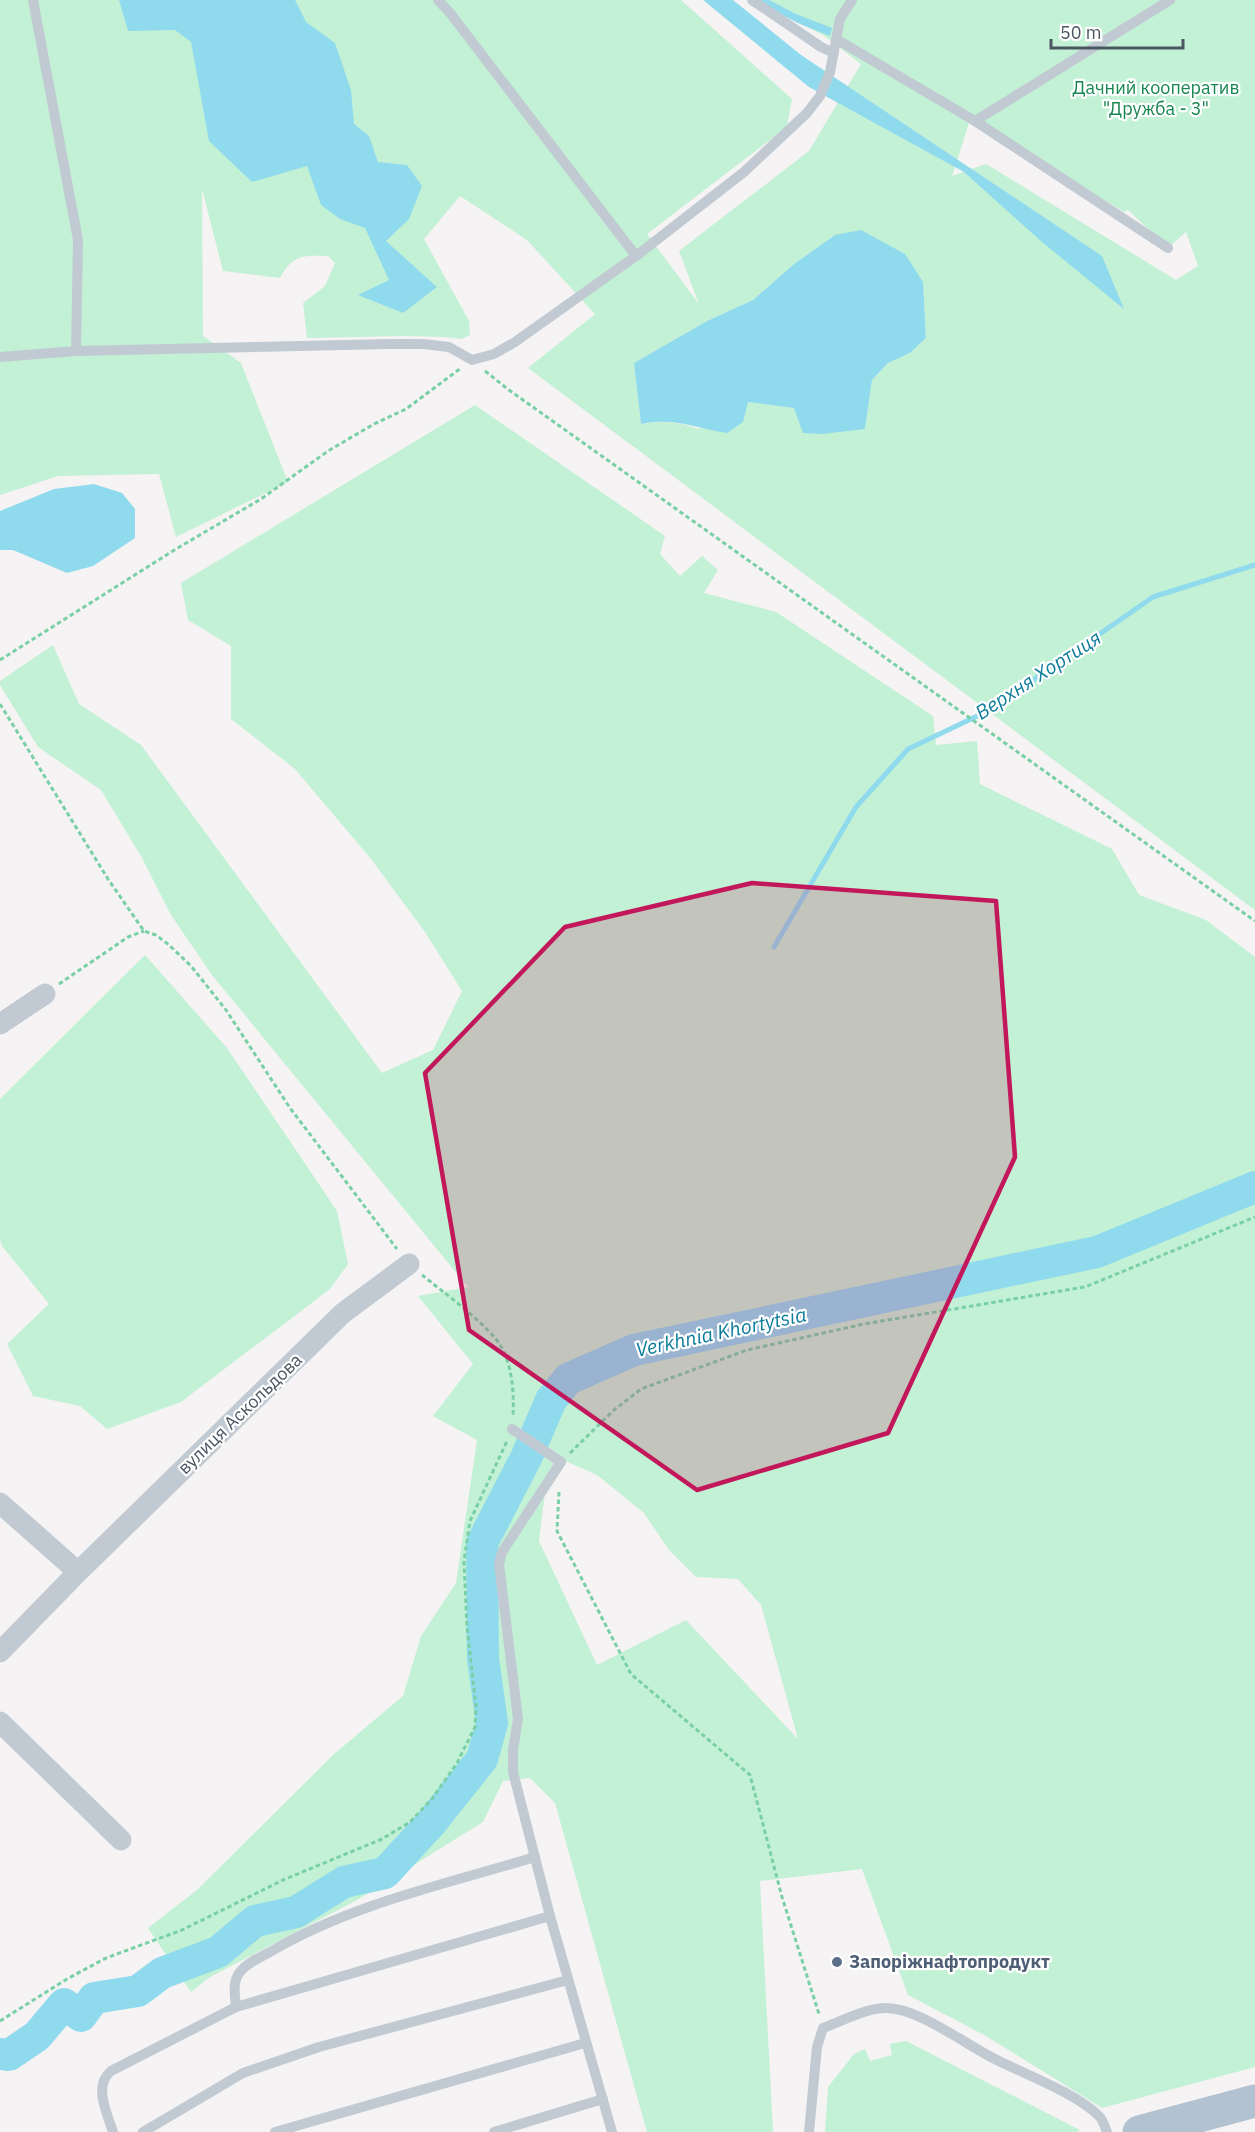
<svg xmlns="http://www.w3.org/2000/svg" width="1255" height="2132" viewBox="0 0 1255 2132" font-family="'IBM Plex Sans',sans-serif">
<style>
.green{fill:#c3f1d5;fill-rule:evenodd}
.water{fill:#90daee}
.lines{fill:none;stroke-linecap:round;stroke-linejoin:round}
.stream{stroke:#90daee;stroke-width:5}
.river{stroke:#90daee;stroke-width:32}
.path{stroke:#7ad0a6;stroke-width:3;stroke-dasharray:4.5 3;stroke-linecap:butt}
.lane{stroke:#c1cad2;stroke-width:10}
.street{stroke:#c1cad2;stroke-width:21}
.primary{stroke:#b3c2d1;stroke-width:33}
.marked{fill:#c2185b;fill-opacity:0.2;stroke:#c2185b;stroke-width:4.5;stroke-linejoin:round}
.service-dot{fill:#5c6f8a;stroke:#fff;stroke-width:2}
.labels{text-anchor:middle;stroke-width:4.5;stroke-linejoin:round;paint-order:stroke}
.park-label{font-size:18px;fill:#17864f;stroke:#fff}
.street-label{font-size:18px;fill:#4a5661;stroke:#fff}
.service-label{font-size:18px;font-weight:bold;fill:#4e5e75;stroke:#fff;text-anchor:start}
.water-label{font-size:20px;font-style:italic;fill:#0c7c9b;stroke:#fff}
</style>
<rect width="100%" height="100%" fill="#f5f3f3"/>
<g class="green">
<path d="M0,0H681L792,99L787,127L647,234L699,304L679,251L809,151L861,64L823,35L752,0H1255V910L528,368L595,314L527,240L460,196L424,239L469,321L470,335L461,339L444,337L404,336L307,338L303,303L325,286L335,263L328,256C303,255 292,255 280,278L223,271L202,189L203,336L241,363L288,482L176,537L159,474L58,476L0,495ZM970,120L1124,212L1128,210L1168,248L1186,232L1198,266L1176,280L986,164L952,176ZM835,235L923,282L926,338L910,353L888,363L872,380L865,429L795,408L748,402L699,429C679,422 663,420 641,424L634,363L707,321L753,300L794,264Z"/>
<path d="M475,405L665,536L660,554L680,576L702,556L718,570L704,593L776,612L933,716L936,745L977,741L980,784L1112,849L1139,895L1206,920L1255,957V2067L1102,2108L986,2036L908,1995L862,1869L760,1881L773,2132H647L555,1803L530,1778L503,1781L483,1822L357,1900L210,1977L191,1992L148,1928L197,1890L334,1754L403,1696L421,1636L456,1583L477,1440L433,1416L473,1364L418,1296L468,1287L212,975L171,915L142,858L101,790L38,747L0,685V681L53,645L79,704L141,745L382,1073L433,1050L462,991L425,932L371,859L295,769L231,719V646L188,620L181,583ZM561,1459L597,1475L644,1513L669,1550L696,1577L738,1579L761,1605L798,1739L686,1620L597,1665L539,1541L545,1492Z"/>
<path d="M145,955L227,1048L337,1211L348,1264L330,1289L181,1402L107,1429L80,1406L33,1396L7,1344L49,1304L2,1246L0,1239V1099Z"/>
<path d="M906,2041L1080,2130L1077,2132H825L828,2087L854,2054L865,2049L870,2061L892,2055L890,2044Z"/>
</g>
<g class="water">
<path d="M119,0H295L306,22L335,43L351,90L354,124L369,136L378,162L407,165L422,186L409,219L386,241L437,287L403,313L358,295L389,280L365,228L340,219L321,205L307,166L252,182L209,141L191,42L175,30L128,31Z"/>
<path d="M703,0H733L801,55L1102,256L1124,309L1042,242L964,172L809,87Z"/>
<path d="M752,0H769L796,14L832,28L830,36L800,24Z"/>
<path d="M861,230L905,254L923,282L926,338L910,353L888,363L872,380L865,429L822,434L803,433L794,408L748,402L743,422L727,433C695,428 674,417 641,424L634,363L707,321L753,300L794,264L835,235Z"/>
<path d="M94,484L122,493L135,509V538L93,566L67,573L13,550H0V511L54,489Z"/>
</g>
<g class="lines">
<path class="stream" d="M774,947L856,807L908,749L990,710L1153,597L1255,565"/>
<path class="river" d="M0,2054L9,2055L37,2036L64,2004L81,2016L94,1998L138,1991L162,1973L218,1952L255,1921L296,1912L344,1882L385,1873L431,1823L482,1759L492,1723L483,1659L482,1543L526,1458L551,1400L568,1379L634,1350L1097,1252L1255,1187"/>
<g class="path">
<path d="M485,371L509,390L1255,921"/>
<path d="M0,660L176,549L261,499L328,451L374,424L406,409L461,368"/>
<path d="M0,704L108,879L144,931L156,935L169,945L191,966L226,1010L290,1108L397,1249"/>
<path d="M59,984L128,937L144,931"/>
<path d="M422,1275C443,1292 490,1326 502,1348C513,1370 514,1394 513,1417"/>
<path d="M570,1453L614,1410L641,1389L747,1350L864,1324L1085,1287L1255,1217"/>
<path d="M559,1492L557,1531L631,1674L750,1775L782,1897L819,2014"/>
<path d="M0,2021L67,1979L106,1958L182,1930L283,1880L382,1839L410,1822L432,1799L457,1763L475,1727L476,1707L467,1627L464,1561L470,1521L507,1441"/>
</g>
<g class="lane">
<path d="M33,0L78,240L76,351"/>
<path d="M438,0L450,13L636,256"/>
<path d="M752,0L821,47L834,53"/>
<path d="M836,39L975,121L1168,248"/>
<path d="M975,121L1170,0"/>
<path d="M0,357L76,351L390,344H423L449,347L472,360L494,354L515,342L636,256L744,172L807,113L820,96L830,72L840,19L852,0"/>
<path d="M512,1429L561,1462L502,1552L499,1564L518,1719L513,1750V1772L550,1916L612,2132"/>
<path d="M236,2007C235,1996 232,1981 240,1972C247,1963 260,1957 270,1952C351,1904 446,1884 535,1857"/>
<path d="M113,2132C107,2113 93,2086 111,2071L236,2007L550,1916"/>
<path d="M143,2132L243,2073L319,2047L568,1980"/>
<path d="M275,2132L585,2043"/>
<path d="M494,2132L603,2099"/>
<path d="M809,2132L817,2047L823,2028C842,2021 864,2009 884,2008C916,2006 966,2045 995,2059C1026,2075 1074,2092 1099,2116C1103,2120 1105,2127 1107,2132"/>
</g>
<g class="street">
<path d="M0,1024L45,994"/>
<path d="M0,1503L78,1572"/>
<path d="M0,1652L78,1572L343,1313L409,1264"/>
<path d="M0,1722L121,1840"/>
</g>
<path class="primary" d="M1139,2132L1255,2101"/>
</g>
<path class="marked" d="M752,883L996,901L1015,1157L888,1433L697,1490L469,1330L425,1073L565,927Z"/>
<circle class="service-dot" cx="837" cy="1962" r="6"/>
<g class="labels">
<g class="park-label">
<text x="1156" y="94">Дачний кооператив<tspan x="1156" dy="21">"Дружба - 3"</tspan></text>
</g>
<g class="street-label">
<text transform="translate(240 1414) rotate(-44)" y="6">вулиця Аскольдова</text>
</g>
<g class="service-label">
<text x="849" y="1968">Запоріжнафтопродукт</text>
</g>
<g class="water-label">
<text transform="translate(1038 675) rotate(-33)" y="7">Верхня Хортиця</text>
<text transform="translate(721 1332) rotate(-12)" y="7">Verkhnia Khortytsia</text>
</g>
</g>
<path d="M1051 39v9h132v-9" fill="none" stroke="#4a5661" stroke-width="3"/>
<text x="1060" y="39" font-size="18" fill="#4a5661" stroke="#ffffff" stroke-width="4.5" paint-order="stroke">50 m</text>
</svg>
